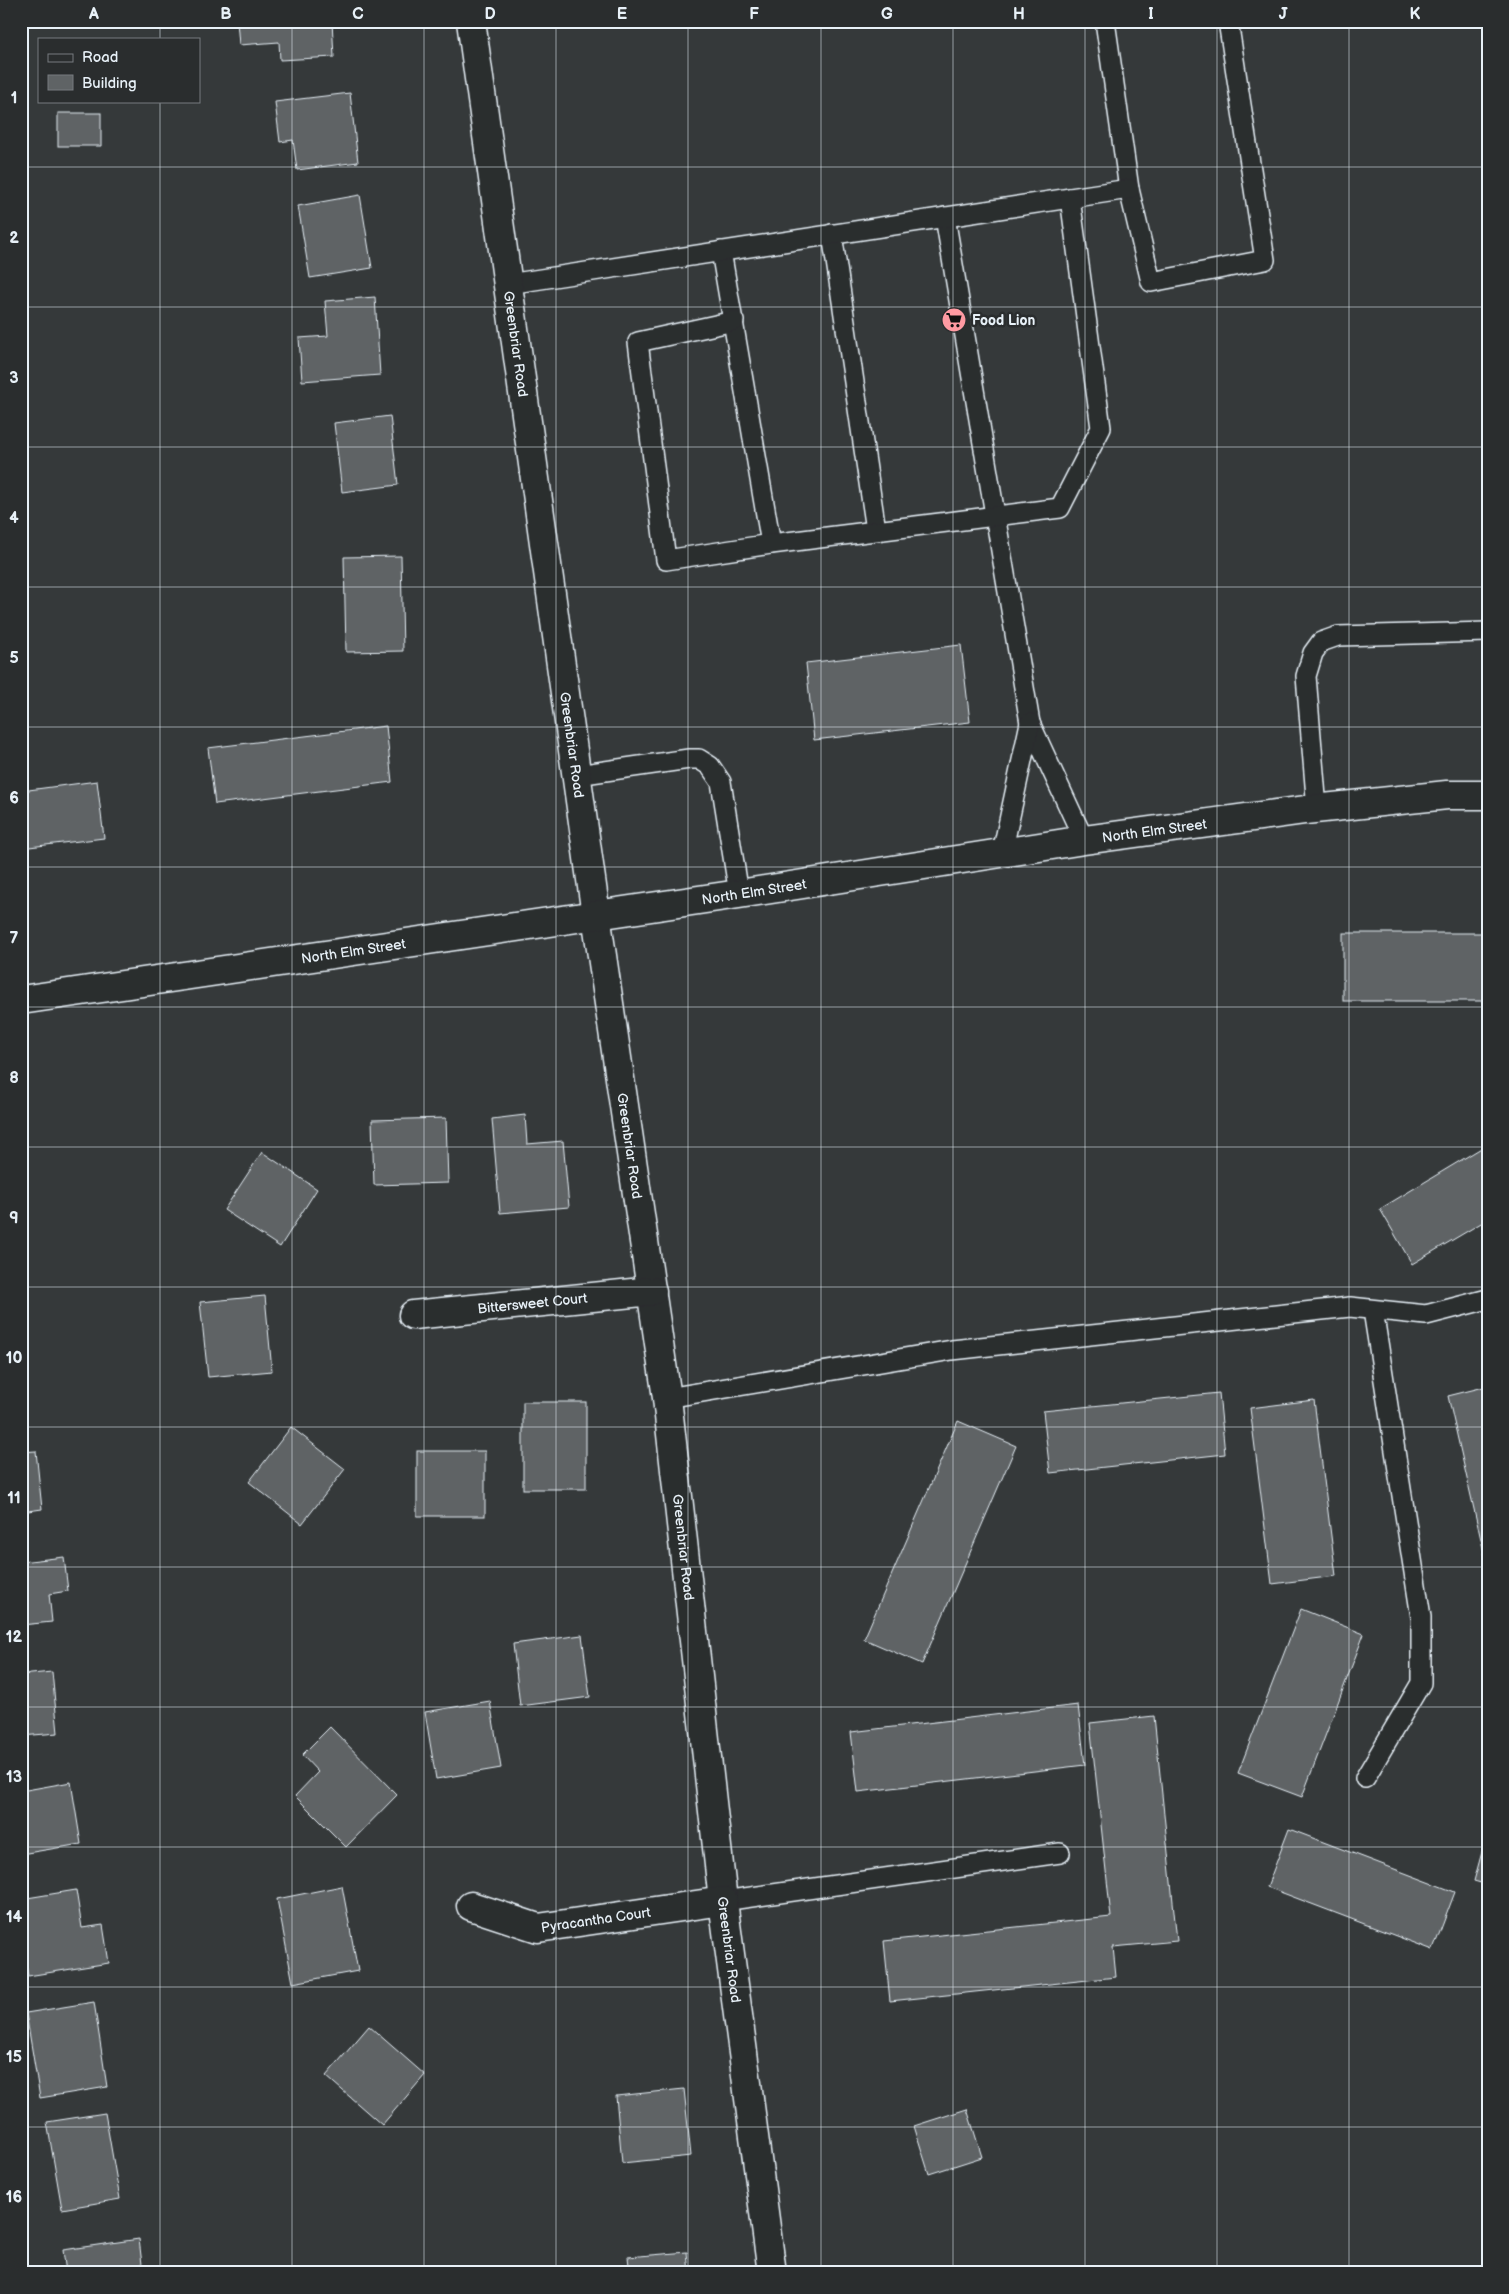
<svg xmlns="http://www.w3.org/2000/svg" width="1509" height="2294" viewBox="0 0 1509 2294" font-family="'Balsamiq Sans',sans-serif">
<style>
.building{fill:#5f6365;stroke:#e8f1f8}
.lines{fill:none;stroke-linecap:round;stroke-linejoin:round}
.lane-casing{stroke:#e8f1f8;stroke-width:22}
.street-casing{stroke:#e8f1f8;stroke-width:31}
.secondary-casing{stroke:#e8f1f8;stroke-width:31}
.lane{stroke:#2a2d2e;stroke-width:19}
.street{stroke:#2a2d2e;stroke-width:28}
.secondary{stroke:#2a2d2e;stroke-width:28}
.grid{fill:none;stroke:#e8f1f8;stroke-width:1;stroke-opacity:0.55}
.labels{text-anchor:middle;stroke-width:5;stroke-linejoin:round;paint-order:stroke}
.poi-label{font-size:14px;font-weight:bold;fill:#e8f1f8;stroke:#2a2d2e;text-anchor:start}
.street-label{font-size:14px;fill:#e8f1f8;stroke:#2a2d2e}
.neatline{fill:none;stroke:#e8f1f8;stroke-width:2}
.grid-label{font-size:16px;text-anchor:middle;font-weight:bold;fill:#e8f1f8}
</style>
<rect width="100%" height="100%" fill="#35393a"/>
<filter id="ink" filterUnits="userSpaceOnUse"><feTurbulence type="fractalNoise" baseFrequency=".02" numOctaves="2"/><feDisplacementMap in="SourceGraphic" scale="10" xChannelSelector="R" yChannelSelector="G"/><feConvolveMatrix kernelMatrix="1 2 1 2 8 2 1 2 1" color-interpolation-filters="sRGB"/></filter>
<g filter="url(#ink)">
<g class="building">
<path d="M237,21H332L334,57L280,60L279,42L239,45Z"/>
<path d="M350,93L358,162L297,170L293,140L280,142L275,102Z"/>
<rect x="58" y="113" width="43" height="33"/>
<path d="M360,195L372,268L310,278L298,206Z"/>
<path d="M375,297L380,375L302,381L299,338L328,336L325,301Z"/>
<path d="M390,416L398,485L342,492L334,423Z"/>
<path d="M401,556L403,651L346,652L344,557Z"/>
<path d="M961,645L970,722L814,740L806,663Z"/>
<path d="M386,726L392,782L215,804L208,748Z"/>
<path d="M97,781L104,838L21,848V791Z"/>
<rect x="1343" y="933" width="145" height="68"/>
<path d="M525,1115L527,1144L563,1141L569,1207L500,1213L492,1119Z"/>
<path d="M446,1118L448,1183L374,1185L372,1120Z"/>
<path d="M1488,1144V1219L1412,1264L1380,1209Z"/>
<path d="M262,1152L317,1189L280,1247L224,1210Z"/>
<path d="M265,1296L272,1371L208,1377L200,1302Z"/>
<path d="M1488,1386V1570L1448,1396Z"/>
<path d="M1219,1393L1225,1454L1050,1473L1043,1411Z"/>
<path d="M1314,1400L1336,1576L1272,1584L1250,1408Z"/>
<rect x="523" y="1402" width="63" height="87"/>
<path d="M958,1421L1016,1446L922,1664L864,1639Z"/>
<path d="M291,1427L345,1469L302,1524L249,1482Z"/>
<path d="M36,1451L42,1509L21,1512V1452Z"/>
<rect x="417" y="1451" width="68" height="65"/>
<path d="M64,1557L68,1591L49,1594L52,1622L21,1625V1562Z"/>
<path d="M1301,1609L1364,1634L1302,1797L1238,1773Z"/>
<path d="M582,1635L590,1697L520,1706L513,1644Z"/>
<path d="M52,1672L58,1733L21,1736V1675Z"/>
<path d="M490,1701L501,1768L436,1779L425,1712Z"/>
<path d="M1078,1705L1085,1765L858,1792L851,1732Z"/>
<path d="M1154,1716L1177,1941L1113,1947L1116,1977L890,2001L884,1941L1111,1917L1090,1723Z"/>
<path d="M330,1727L397,1795L346,1847L295,1796L318,1772L302,1755Z"/>
<path d="M71,1782L81,1844L21,1854V1791Z"/>
<path d="M1289,1829L1455,1892L1433,1950L1267,1887Z"/>
<path d="M1488,1830V1885L1474,1881Z"/>
<path d="M342,1886L358,1971L293,1983L277,1899Z"/>
<path d="M76,1890L82,1928L103,1925L109,1963L28,1976L21,1936V1899Z"/>
<path d="M94,2002L107,2087L40,2098L26,2013Z"/>
<path d="M369,2026L425,2075L382,2125L326,2076Z"/>
<path d="M684,2089L691,2156L622,2163L616,2096Z"/>
<path d="M967,2109L982,2157L929,2174L914,2126Z"/>
<path d="M105,2113L120,2199L62,2209L47,2122Z"/>
<path d="M139,2239L143,2273H66L63,2250Z"/>
<path d="M687,2252L689,2273H630L628,2257Z"/>
</g>
<g class="lines">
<defs>
<g id="lane">
<path d="M1105,21L1129,189L1151,282L1265,260L1228,21"/>
<path d="M945,217L1030,723L1084,840"/>
<path d="M832,234L876,530"/>
<path d="M721,251L771,544"/>
<path d="M508,284L1129,189"/>
<path d="M734,321L638,342L666,560L771,544L1060,508L1101,428L1070,198"/>
<path d="M577,775L689,759H699L710,766L721,782L739,894"/>
<path d="M1317,809L1306,676L1313,653L1321,642L1338,636L1488,632"/>
<path d="M1002,853L1030,723"/>
<path d="M667,1398L952,1350L1350,1307L1426,1315L1488,1299"/>
<path d="M1365,1778L1421,1683V1617L1373,1310"/>
<path d="M723,1901L1060,1853"/>
</g>
<g id="street">
<path id="s1" d="M471,21L596,915L667,1398L723,1901L772,2273"/>
<path id="s2" d="M413,1315L652,1291"/>
<path id="s3" d="M471,1906L538,1928L723,1901"/>
</g>
<g id="secondary">
<path id="s4" d="M21,1000L739,894L1084,840L1305,810L1447,795H1488"/>
</g>
</defs>
<use href="#lane" class="lane-casing"/>
<use href="#street" class="street-casing"/>
<use href="#secondary" class="secondary-casing"/>
<use href="#lane" class="lane"/>
<use href="#street" class="street"/>
<use href="#secondary" class="secondary"/>
</g>
</g>
<path class="grid" d="M160,21V39M292,21V2273M424,21V2273M556,21V2273M688,21V2273M821,21V2273M953,21V2273M1085,21V2273M1217,21V2273M1349,21V2273M160,101V2273M21,167H1488M21,307H1488M21,447H1488M21,587H1488M21,727H1488M21,867H1488M21,1007H1488M21,1147H1488M21,1287H1488M21,1427H1488M21,1567H1488M21,1707H1488M21,1847H1488M21,1987H1488M21,2127H1488"/>
<defs>
<symbol id="supermarket-disc" viewBox="-11 -11 22 22"><circle r="9.5" fill="#ff9aa2" stroke="#2a2d2e"/><path d="M-6-5.5h2.5l.6 2H6L4.5 2H-2.5L-4.4-4H-6ZM-1.5 3.2a1.3 1.3 0 1 0 .1 0ZM3 3.2a1.3 1.3 0 1 0 .1 0Z" fill="#111"/></symbol>
</defs>
<g fill-rule="evenodd">
<use href="#supermarket-disc" x="940" y="306" width="28" height="28"/>
</g>
<g class="labels">
<g class="poi-label">
<text x="972" y="325">Food Lion</text>
</g>
<g class="street-label">
<text dy="5" stroke="none"><textPath href="#s1" startOffset="326">Greenbriar Road</textPath></text>
<text dy="5" stroke="none"><textPath href="#s1" startOffset="731">Greenbriar Road</textPath></text>
<text dy="5" stroke="none"><textPath href="#s4" startOffset="1146">North Elm Street</textPath></text>
<text dy="5" stroke="none"><textPath href="#s4" startOffset="741">North Elm Street</textPath></text>
<text dy="5" stroke="none"><textPath href="#s4" startOffset="336">North Elm Street</textPath></text>
<text dy="5" stroke="none"><textPath href="#s1" startOffset="1136">Greenbriar Road</textPath></text>
<text dy="5" stroke="none"><textPath href="#s2" startOffset="120">Bittersweet Court</textPath></text>
<text dy="5" stroke="none"><textPath href="#s1" startOffset="1541">Greenbriar Road</textPath></text>
<text dy="5" stroke="none"><textPath href="#s3" startOffset="129">Pyracantha Court</textPath></text>
<text dy="5" stroke="none"><textPath href="#s1" startOffset="1946">Greenbriar Road</textPath></text>
</g>
</g>
<rect width="1509" height="2294" fill="none" stroke="#2a2d2e" stroke-width="55"/>
<rect x="38" y="38" width="162" height="65" fill="#2a2d2e" stroke="#767b7f"/>
<rect x="48" y="54" width="25" height="8" fill="#2a2d2e" stroke="#767b7f"/>
<text x="82" y="62" font-size="15" fill="#e8f1f8">Road</text>
<rect x="48" y="75" width="25" height="15" fill="#5f6365" stroke="#767b7f"/>
<text x="82" y="88" font-size="15" fill="#e8f1f8">Building</text>
<rect x="28" y="28" width="1454" height="2238" class="neatline"/>
<g class="grid-label">
<text x="94" y="19">A</text>
<text x="226" y="19">B</text>
<text x="358" y="19">C</text>
<text x="490" y="19">D</text>
<text x="622" y="19">E</text>
<text x="754" y="19">F</text>
<text x="887" y="19">G</text>
<text x="1019" y="19">H</text>
<text x="1151" y="19">I</text>
<text x="1283" y="19">J</text>
<text x="1415" y="19">K</text>
<text x="14" y="103">1</text>
<text x="14" y="243">2</text>
<text x="14" y="383">3</text>
<text x="14" y="523">4</text>
<text x="14" y="663">5</text>
<text x="14" y="803">6</text>
<text x="14" y="943">7</text>
<text x="14" y="1083">8</text>
<text x="14" y="1223">9</text>
<text x="14" y="1363">10</text>
<text x="14" y="1503">11</text>
<text x="14" y="1642">12</text>
<text x="14" y="1782">13</text>
<text x="14" y="1922">14</text>
<text x="14" y="2062">15</text>
<text x="14" y="2202">16</text>
</g>
</svg>
